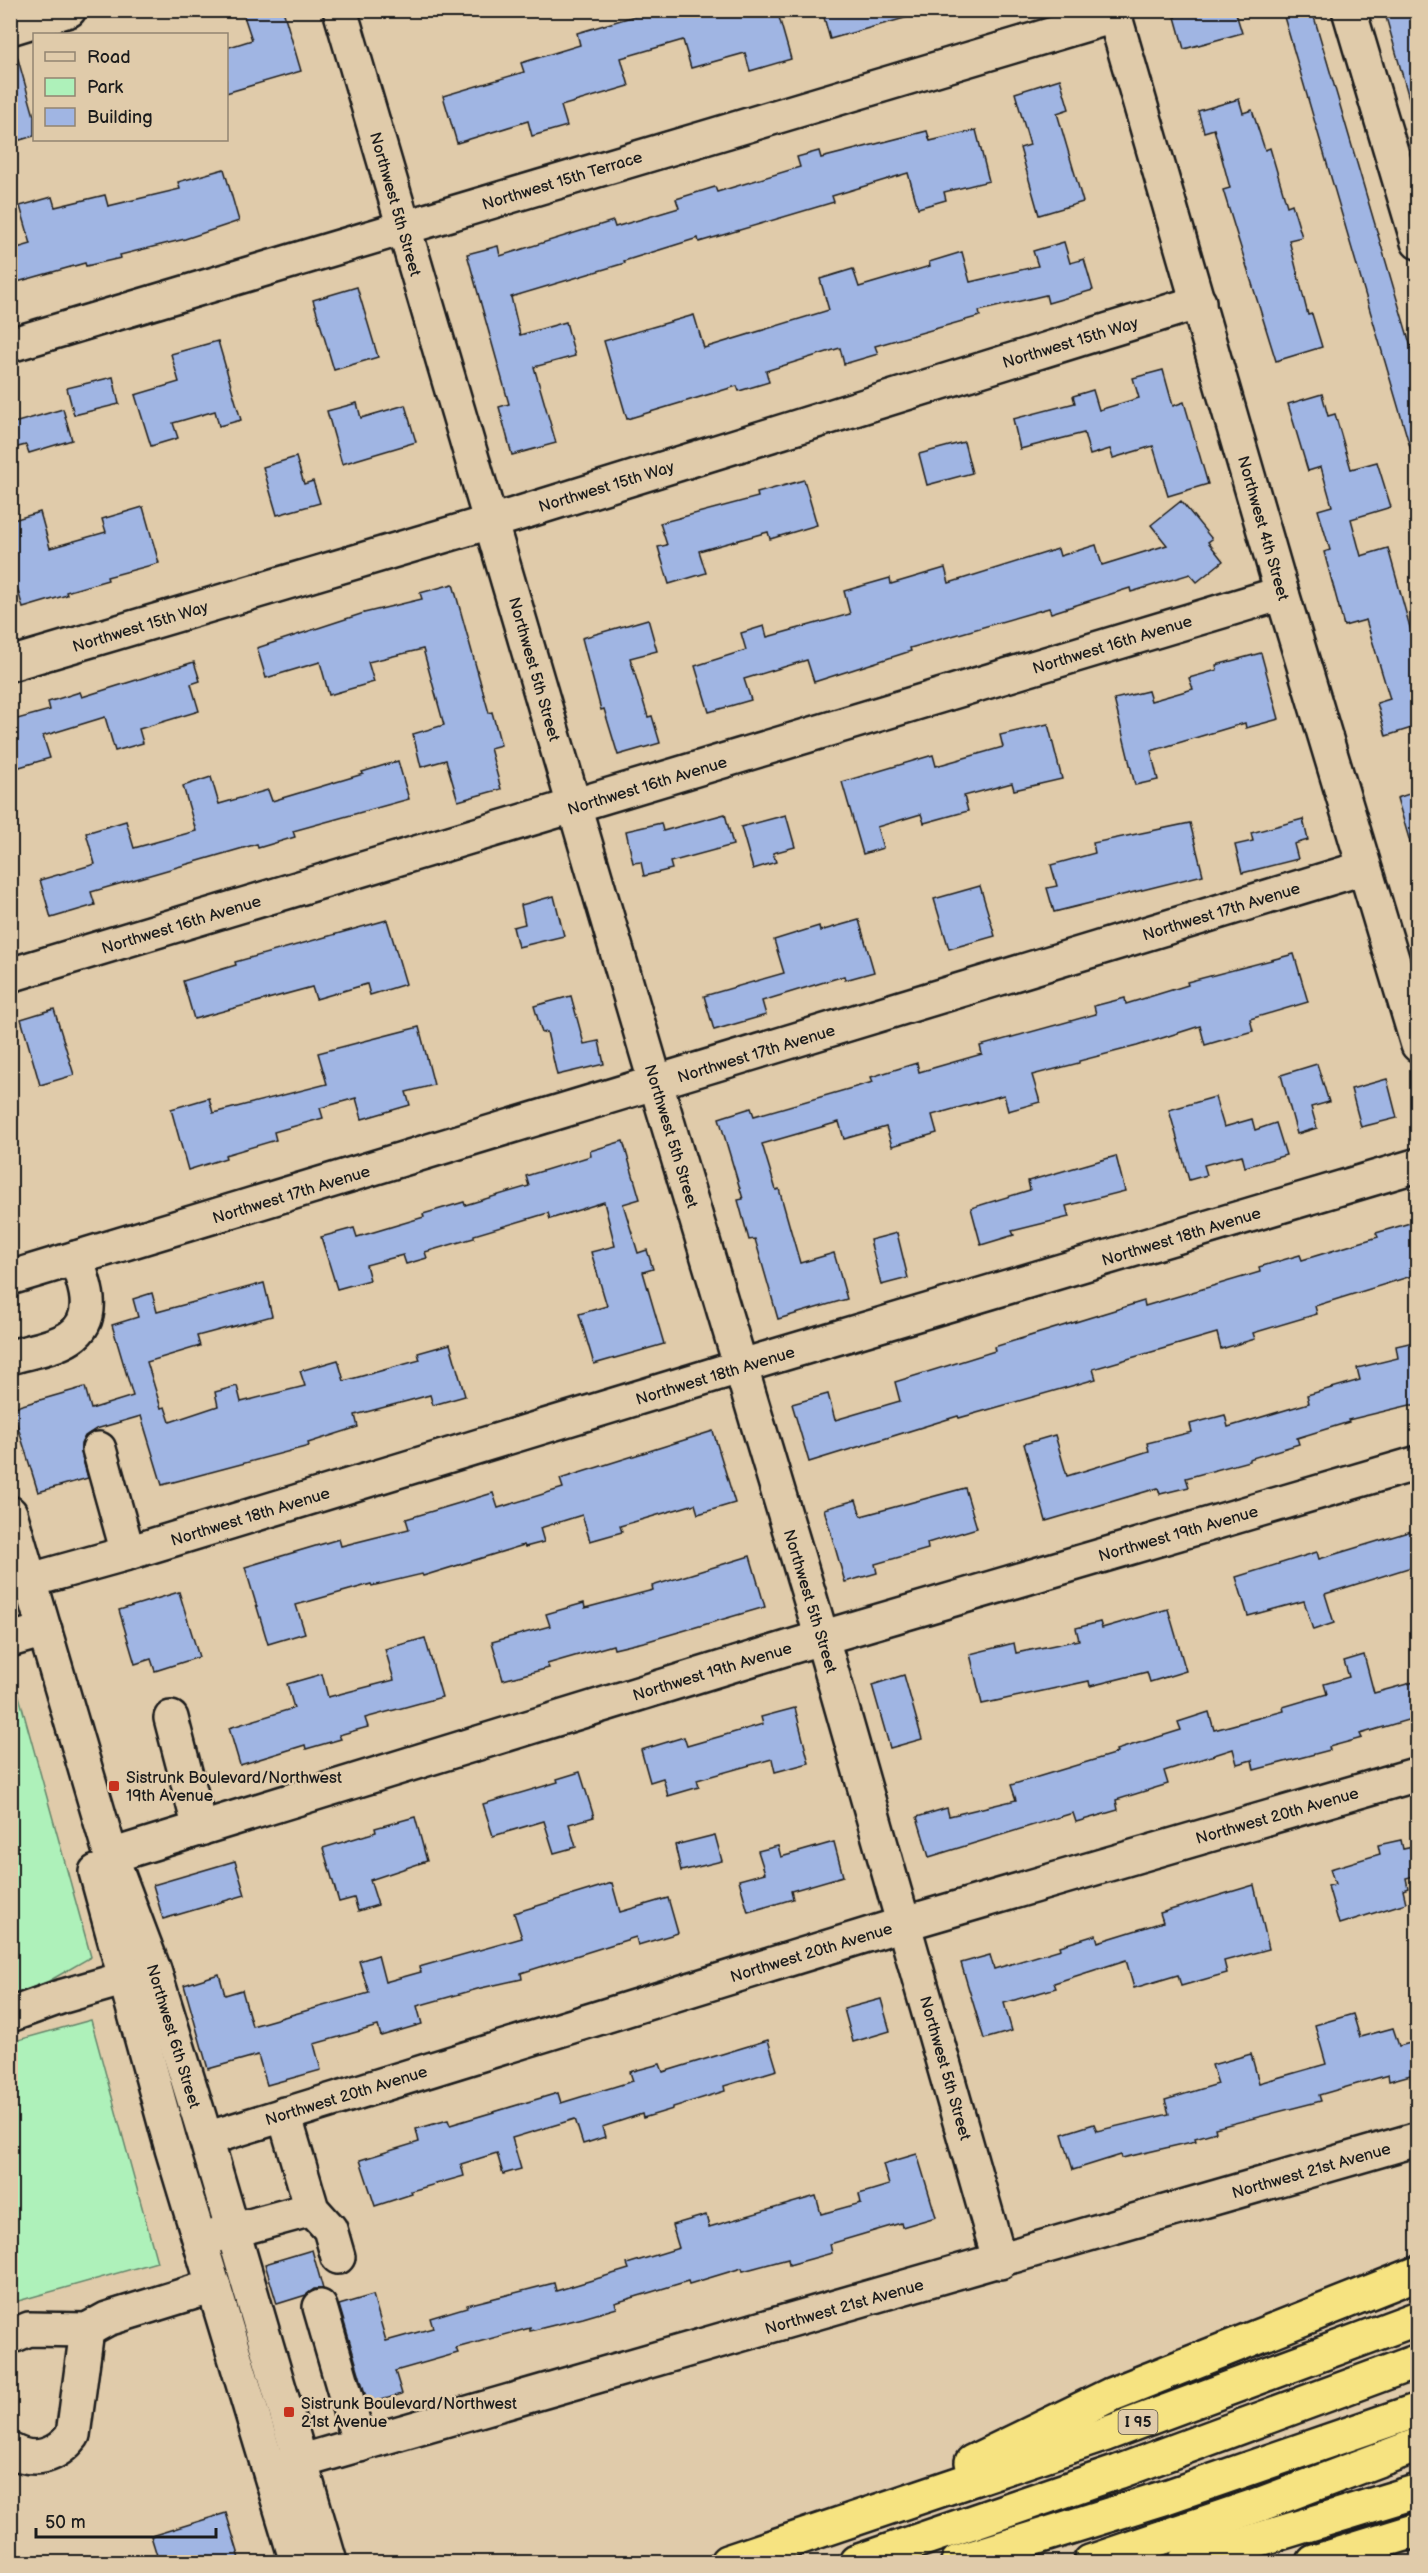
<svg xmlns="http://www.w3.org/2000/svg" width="1428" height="2573" viewBox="0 0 1428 2573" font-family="'Balsamiq Sans',sans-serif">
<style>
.green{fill:#aef1ba;stroke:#65866b;stroke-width:1.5}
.building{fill:#a0b5e3;stroke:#1c1c1c;stroke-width:1.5}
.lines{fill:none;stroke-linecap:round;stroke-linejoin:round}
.minor-casing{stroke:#1c1c1c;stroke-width:38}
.highway-casing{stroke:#1c1c1c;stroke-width:38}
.minor{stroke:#e0cbaa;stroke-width:33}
.highway{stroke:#f6e381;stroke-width:33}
.poi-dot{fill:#c8321e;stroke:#e0cbaa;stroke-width:2}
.labels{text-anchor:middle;stroke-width:5;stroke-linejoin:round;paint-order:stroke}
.shield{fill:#e0cbaa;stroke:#575047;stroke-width:1.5}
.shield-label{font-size:15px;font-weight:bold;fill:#1c1c1c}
.street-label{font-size:16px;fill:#1c1c1c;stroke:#e0cbaa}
.poi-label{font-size:16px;fill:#1c1c1c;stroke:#e0cbaa;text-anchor:start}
</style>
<rect width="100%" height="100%" fill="#e0cbaa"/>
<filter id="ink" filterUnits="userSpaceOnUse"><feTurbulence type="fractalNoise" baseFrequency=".0167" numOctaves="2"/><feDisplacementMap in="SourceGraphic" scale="12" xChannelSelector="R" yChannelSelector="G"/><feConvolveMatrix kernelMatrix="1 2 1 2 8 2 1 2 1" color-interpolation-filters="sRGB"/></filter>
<g filter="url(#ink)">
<g class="green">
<path d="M11,1667L91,1957L49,1981L11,1996Z"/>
<path d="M91,2020L157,2262L11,2303V2042Z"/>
</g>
<g class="building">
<path d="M242,10H283L301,71L226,93V48L252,40Z"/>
<path d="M655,10H777L791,59L750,71L745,53L691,68L683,40L621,58L629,86L561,106L567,126L532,136L528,121L457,143L443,96L524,72L521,63L580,45L577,33Z"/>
<path d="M822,10H911L912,16L830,39Z"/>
<path d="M1173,10H1235L1242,33L1184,49Z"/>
<path d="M1282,10H1312L1418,371V453L1412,454Z"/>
<path d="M1384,10H1418V108L1412,109Z"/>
<path d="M10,52H16L34,116V136L10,143Z"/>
<path d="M1060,79L1069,109L1057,113L1083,202L1039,215L1020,148L1030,145L1015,93Z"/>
<path d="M1239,99L1243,113L1252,110L1265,150L1270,148L1287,206L1292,204L1302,237L1289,240L1308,315L1312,314L1322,347L1276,361L1223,190L1230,188L1214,129L1204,132L1198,111Z"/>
<path d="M976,130L989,181L944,192L946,200L918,208L908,173L832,196L834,202L699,242L698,238L624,261L625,263L511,297L520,335L566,322L575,356L534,367L556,443L512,455L499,407L509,404L467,254L498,246L500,256L613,221L615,227L679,208L676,199L715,187L717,192L800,167L797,157L819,151L821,158L927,131L930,141Z"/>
<path d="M224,169L239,221L185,239L120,255L121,258L86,266L85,263L10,284V250L31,244L20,206L52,197L55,207L105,195L108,206L180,189L178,182Z"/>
<path d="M1064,242L1070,263L1084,259L1093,290L1048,303L1046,295L979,311L980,316L875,346L878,354L844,364L840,348L766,371L769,382L739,391L737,386L627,419L604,341L694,315L704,348L829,310L820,279L853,269L859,287L930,266L929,262L962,252L970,282L1038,266L1033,251Z"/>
<path d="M357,287L378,357L334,370L313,300Z"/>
<path d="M218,341L241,420L219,426L215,411L173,423L178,438L151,446L135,395L179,382L171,354Z"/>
<path d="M1163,370L1173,406L1184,402L1208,484L1168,496L1153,446L1113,458L1110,449L1090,455L1084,433L1020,449L1013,419L1075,403L1073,396L1093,390L1099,410L1139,398L1133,378Z"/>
<path d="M113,377L119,404L74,415L67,388Z"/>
<path d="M1322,394L1328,416L1335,414L1351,469L1377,462L1391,507L1351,519L1361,556L1388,548L1411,631L1413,630L1418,645V726L1386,736L1377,703L1390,699L1366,620L1344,626L1324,552L1330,550L1318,510L1332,506L1321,467L1308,471L1288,404Z"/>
<path d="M357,403L361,418L405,405L416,442L342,464L327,411Z"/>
<path d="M63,409L72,440L29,453L26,445L10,449V424Z"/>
<path d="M964,442L972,473L927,485L919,454Z"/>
<path d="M296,457L304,484L313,481L320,503L277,515L263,467Z"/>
<path d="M804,480L817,525L770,539L768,532L699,551L706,573L669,584L658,547L667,545L660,523L758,497L757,493Z"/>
<path d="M1181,501L1212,539L1208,542L1223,561L1197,582L1190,574L1131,592L1130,588L1051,613L1049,608L910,648L911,651L814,682L807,660L744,679L751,700L709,712L695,666L746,650L741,633L764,626L767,637L850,614L844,591L890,578L891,584L945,568L949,583L1058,549L1060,556L1096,545L1102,565L1167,545L1151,525Z"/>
<path d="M143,507L159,563L107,577L108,580L66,592L67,595L23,608L10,563V521L40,512L50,548L106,532L102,519Z"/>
<path d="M453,584L489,713L492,712L501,745L490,748L501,789L458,801L446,760L421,767L413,734L444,725L423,649L368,662L374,682L329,695L320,662L266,678L257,648L364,613L422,599L420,593Z"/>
<path d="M648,619L657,651L630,658L648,717L652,716L660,743L618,755L604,709L601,710L582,638Z"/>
<path d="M1261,653L1279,719L1246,728L1245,723L1151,751L1158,780L1135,785L1114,699L1148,691L1151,701L1193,689L1189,678L1217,670L1216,665Z"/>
<path d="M194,662L200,681L191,684L199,711L139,729L143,743L115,751L105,717L43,736L50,758L16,768L10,747V721L50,710L48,702L80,692L82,697Z"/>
<path d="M1048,724L1062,779L1014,790L1012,783L964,796L968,811L924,823L921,814L877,827L883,848L863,854L842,782L933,755L936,766L1003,747L1000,735Z"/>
<path d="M398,761L409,799L293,831L295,837L258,848L257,844L91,892L95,905L51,918L40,880L95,864L86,833L126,821L134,848L196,831L183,786L211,777L219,804L268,790L272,801L363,774L362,772Z"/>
<path d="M1418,791V848L1412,849L1397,798Z"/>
<path d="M725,814L733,845L670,862L672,869L644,876L641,862L633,863L626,831L661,823L663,831Z"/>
<path d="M786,815L795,847L773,853L776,862L753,869L741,827Z"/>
<path d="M1303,819L1308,840L1294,844L1298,859L1242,873L1235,845L1253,841L1251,833Z"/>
<path d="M1190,823L1203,875L1054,912L1047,888L1057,886L1051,865L1095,853L1093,843Z"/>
<path d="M980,886L995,936L949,949L934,899Z"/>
<path d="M554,896L564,936L518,947L513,927L525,924L521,905Z"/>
<path d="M387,920L406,984L370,995L367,984L316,999L312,987L194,1019L183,981L236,965L235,962Z"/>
<path d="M859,920L874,972L845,980L844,976L762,1001L766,1015L714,1030L704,996L784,973L774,940L819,926L820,931Z"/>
<path d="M1294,954L1308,1002L1250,1019L1253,1031L1205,1045L1200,1026L1137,1046L1079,1061V1063L1032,1075L1040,1102L1008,1111L1004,1095L932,1115L937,1133L892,1146L886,1127L844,1139L839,1122L762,1144L776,1190L779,1189L800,1263L834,1253L847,1299L778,1319L755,1239L749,1240L738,1200L743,1199L719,1118L751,1108L754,1116L873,1082L871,1077L917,1063L919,1072L982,1054L980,1046L1096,1014L1094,1006L1125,998L1126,1004L1188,985L1187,982Z"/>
<path d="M571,996L584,1044L599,1041L604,1064L557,1075L547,1032L542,1033L534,1006Z"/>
<path d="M54,1009L74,1075L40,1085L21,1019Z"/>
<path d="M419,1027L434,1085L406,1092L410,1105L362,1119L356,1098L320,1108L323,1118L274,1132L276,1140L225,1155L226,1158L188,1170L171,1109L209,1098L213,1113L327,1084L318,1053Z"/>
<path d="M1317,1064L1329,1102L1311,1107L1317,1128L1297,1134L1281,1075Z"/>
<path d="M1387,1079L1397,1118L1361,1127L1351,1089Z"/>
<path d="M1215,1097L1224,1127L1252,1119L1255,1130L1276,1123L1286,1155L1245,1167L1242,1155L1204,1165L1207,1175L1189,1180L1169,1110Z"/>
<path d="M623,1141L640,1199L623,1204L638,1253L647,1250L653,1269L643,1272L664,1344L594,1364L579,1314L607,1306L591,1252L615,1246L604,1202L550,1219L548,1213L474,1235V1238L425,1252L427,1258L406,1264L403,1255L366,1265L370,1280L337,1289L321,1237L354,1228L357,1237L424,1217L423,1214L464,1202L465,1205L529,1186L526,1176L591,1156L590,1151Z"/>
<path d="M1116,1156L1125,1191L1066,1206L1069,1217L1012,1231L1014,1235L981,1245L971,1208L1030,1190L1028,1181Z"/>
<path d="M1410,1223L1418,1250V1274L1315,1306L1317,1314L1253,1333L1255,1339L1221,1349L1217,1333L1093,1369L1096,1379L959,1418L958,1416L809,1462L792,1404L828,1394L835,1420L900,1401L895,1382L995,1351L994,1347L1144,1301L1145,1306L1260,1272L1259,1267L1300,1255L1302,1260L1378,1237L1376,1233Z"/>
<path d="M897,1233L908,1278L881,1285L870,1240Z"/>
<path d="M264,1283L272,1316L197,1336L200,1346L147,1362L161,1408L165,1407L170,1422L218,1406L215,1392L237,1386L241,1402L305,1386L300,1371L338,1360L344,1381L420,1360L418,1353L450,1344L465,1396L433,1405L430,1395L355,1415L358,1427L308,1443L309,1446L162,1485L141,1416L96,1429L85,1436L81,1444V1453L88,1478L38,1492L12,1408L85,1387L91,1409L133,1396L112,1325L138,1317L133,1299L152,1293L157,1312Z"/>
<path d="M1418,1341V1405H1410L1348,1420L1349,1422L1297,1438L1299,1444L1249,1459V1461L1186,1478L1189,1487L1160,1494L1158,1488L1046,1521L1024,1444L1055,1435L1067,1476L1149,1451L1147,1443L1192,1432L1190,1424L1225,1415L1228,1427L1309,1403L1307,1395L1360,1380L1357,1368L1398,1358L1396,1346Z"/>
<path d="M713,1431L735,1503L698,1514L695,1504L620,1526L622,1532L590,1541L582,1515L540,1528L544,1542L525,1547L524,1545L423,1576L422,1574L372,1586L371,1584L296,1605L305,1633L268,1644L245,1567L339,1539L341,1546L409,1529L406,1519L493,1493L498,1508L563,1488L560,1479Z"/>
<path d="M965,1488L977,1528L927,1543L928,1549L875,1564L877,1573L845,1582L824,1509L856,1500L861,1516Z"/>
<path d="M1418,1529V1565L1325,1594L1334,1623L1313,1630L1304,1601L1248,1616L1236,1577L1317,1552L1319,1559Z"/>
<path d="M750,1556L765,1607L648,1641L614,1649L613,1645L547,1664L549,1668L503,1680L492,1642L550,1626L546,1614L584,1603L585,1608L653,1590L652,1586Z"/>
<path d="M179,1592L199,1657L155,1671L151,1659L135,1664L119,1610Z"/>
<path d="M1168,1609L1186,1671L1150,1682L1147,1672L1090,1686L1089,1681L982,1704L970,1654L1014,1643L1016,1653L1079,1640L1076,1628L1100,1622L1102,1628Z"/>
<path d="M425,1638L442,1697L365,1718L368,1727L339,1735L341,1739L306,1749L305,1745L240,1765L229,1728L294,1708L287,1684L322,1674L328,1697L394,1680L385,1649Z"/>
<path d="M1364,1655L1374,1693L1418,1681V1717L1360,1734L1362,1738L1329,1747L1330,1750L1254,1770L1252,1760L1237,1764L1233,1749L1164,1771L1168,1784L1116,1800L1118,1810L1076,1822L1073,1813L929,1857L917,1817L947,1808L949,1816L1016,1800L1011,1785L1117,1753L1116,1750L1181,1730L1178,1722L1209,1712L1214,1730L1284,1711L1283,1707L1327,1694L1324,1684L1349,1677L1344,1661Z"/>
<path d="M904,1675L922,1739L890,1748L872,1685Z"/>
<path d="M795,1708L809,1763L775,1772L772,1759L697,1780L699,1787L668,1796L663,1778L650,1782L641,1750L684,1737L687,1746L763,1724L761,1717Z"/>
<path d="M580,1772L594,1817L569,1824L576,1847L554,1853L544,1821L493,1836L483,1804L558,1782L557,1779Z"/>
<path d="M415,1817L427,1861L370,1880L378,1905L358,1911L354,1898L339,1902L323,1848L376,1832L375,1828Z"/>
<path d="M715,1835L722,1861L681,1871L675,1845Z"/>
<path d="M1401,1840L1403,1849L1418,1846V1875L1406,1878L1408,1888L1403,1890L1406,1903L1339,1924L1328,1886L1335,1884L1330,1869L1380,1854L1378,1845Z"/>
<path d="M834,1842L843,1876L791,1891L793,1899L748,1912L739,1880L765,1873L758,1851L778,1846L781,1857Z"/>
<path d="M235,1861L245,1895L163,1919L153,1885Z"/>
<path d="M612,1883L620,1912L668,1898L678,1933L638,1945L636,1937L521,1973L522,1979L481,1988L417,2006L422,2024L381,2036L378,2026L314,2044L321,2070L267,2085L258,2055L208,2069L184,1985L219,1974L225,1995L242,1990L252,2026L369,1993L359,1961L378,1955L385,1982L421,1972L419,1967L522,1938L514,1913Z"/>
<path d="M1254,1885L1269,1949L1224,1961L1227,1973L1181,1986L1178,1975L1134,1988L1126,1960L1054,1983L1056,1988L1004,2003L1012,2031L984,2039L961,1963L990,1955L994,1969L1061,1949L1060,1946L1096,1935L1098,1942L1163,1922L1160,1913Z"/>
<path d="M881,1999L890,2031L853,2042L844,2009Z"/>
<path d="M1353,2014L1360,2037L1393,2028L1399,2046L1418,2041V2073L1389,2081L1388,2075L1319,2095L1321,2101L1215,2128L1216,2132L1195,2138L1196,2141L1122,2158L1121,2155L1073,2170L1062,2134L1094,2124L1097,2131L1169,2114L1165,2100L1218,2084L1212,2065L1251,2054L1259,2083L1326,2064L1315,2025Z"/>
<path d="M768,2040L777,2070L724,2086L725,2091L673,2107V2109L643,2118L642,2114L602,2127L605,2137L583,2144L575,2119L512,2138L521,2169L503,2174L497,2153L461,2164L464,2176L411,2191L412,2194L375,2206L360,2160L419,2142L416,2129L448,2120L450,2125L558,2093L561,2103L633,2081L630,2072L660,2064L663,2072Z"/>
<path d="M917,2154L936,2217L902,2227L901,2223L830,2244L832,2253L789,2265L788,2259L743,2271L742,2268L689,2284L688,2281L615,2303L617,2308L583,2318L530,2331V2328L456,2348L458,2353L395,2371L402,2394L368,2404L339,2305L373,2295L386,2341L433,2328L430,2318L467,2307V2305L554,2283L556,2291L629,2269L627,2264L679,2248L672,2225L706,2215L709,2227L816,2196L821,2214L861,2203L859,2194L889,2185L883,2164Z"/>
<path d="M312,2250L323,2289H314L306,2295L277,2304L265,2264Z"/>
<path d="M226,2513L241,2562H159L151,2536Z"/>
</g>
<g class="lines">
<defs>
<g id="minor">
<path d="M340,10L656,1084L822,1638L1000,2262"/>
<path d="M1113,10L1282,593L1418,1045"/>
<path d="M1349,10L1418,242"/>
<path d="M10,28L69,10"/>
<path d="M10,345L1114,16"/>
<path d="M10,664L514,515L1199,302"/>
<path d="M10,975L1282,593"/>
<path d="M10,1278L1363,868"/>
<path d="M10,1357C44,1347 91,1345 87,1299C86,1286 80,1271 76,1258"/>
<path d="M99,1449L128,1553"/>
<path d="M10,1513L111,1856L154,1970L206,2139L330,2562"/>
<path d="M13,1585L128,1553L762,1360L1418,1165"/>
<path d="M10,1640L45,1630"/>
<path d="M171,1718L200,1829"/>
<path d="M111,1856L797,1645L1418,1463"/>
<path d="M96,1872L172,2149L297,2562"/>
<path d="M10,2015L60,1997L147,1972"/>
<path d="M284,2114L312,2209L330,2229L338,2257"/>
<path d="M206,2139L906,1923L1418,1774"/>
<path d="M213,2236L312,2209"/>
<path d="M320,2307L360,2445"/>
<path d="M10,2337L29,2329L87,2330L107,2319L214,2286"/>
<path d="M10,2450C35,2464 57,2456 73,2435L87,2330"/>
<path d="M271,2470L1418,2139"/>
</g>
<g id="highway">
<path d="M972,2462L1110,2395L1418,2273"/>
<path d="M727,2562L1106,2434L1418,2318"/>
<path d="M856,2562L1118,2472L1418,2361"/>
<path d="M958,2562L1166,2497L1418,2410"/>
<path d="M1090,2562L1261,2504L1418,2445"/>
<path d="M1185,2562L1418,2491"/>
<path d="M1314,2562L1418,2530"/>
</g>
</defs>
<use href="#minor" class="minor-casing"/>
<use href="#highway" class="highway-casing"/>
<use href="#minor" class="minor"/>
<use href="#highway" class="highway"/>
</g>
</g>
<g class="poi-dot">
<rect x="108" y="1780" width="12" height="12" rx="3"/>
<rect x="283" y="2406" width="12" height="12" rx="3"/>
</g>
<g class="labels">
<rect class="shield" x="1118.5" y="2410" width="39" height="24" rx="4.5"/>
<g class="shield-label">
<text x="1138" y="2427">I 95</text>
</g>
<g class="street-label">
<text transform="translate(562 180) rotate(-17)" y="6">Northwest 15th Terrace</text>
<text transform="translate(396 204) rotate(74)" y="6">Northwest 5th Street</text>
<text transform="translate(1070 342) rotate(-17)" y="6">Northwest 15th Way</text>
<text transform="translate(606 486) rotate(-17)" y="6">Northwest 15th Way</text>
<text transform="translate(1264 528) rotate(74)" y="6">Northwest 4th Street</text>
<text transform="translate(140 626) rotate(-17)" y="6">Northwest 15th Way</text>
<text transform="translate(1112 644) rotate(-17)" y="6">Northwest 16th Avenue</text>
<text transform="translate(535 669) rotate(74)" y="6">Northwest 5th Street</text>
<text transform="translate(647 785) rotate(-17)" y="6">Northwest 16th Avenue</text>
<text transform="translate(1221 911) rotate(-17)" y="6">Northwest 17th Avenue</text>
<text transform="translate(181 924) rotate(-17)" y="6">Northwest 16th Avenue</text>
<text transform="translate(756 1053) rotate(-17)" y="6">Northwest 17th Avenue</text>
<text transform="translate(672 1136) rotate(73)" y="6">Northwest 5th Street</text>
<text transform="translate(291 1194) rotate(-17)" y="6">Northwest 17th Avenue</text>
<text transform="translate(1181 1236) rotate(-17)" y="6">Northwest 18th Avenue</text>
<text transform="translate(715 1375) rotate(-17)" y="6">Northwest 18th Avenue</text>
<text transform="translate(250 1516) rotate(-17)" y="6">Northwest 18th Avenue</text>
<text transform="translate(1178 1533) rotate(-16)" y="6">Northwest 19th Avenue</text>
<text transform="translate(811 1601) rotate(73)" y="6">Northwest 5th Street</text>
<text transform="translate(712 1671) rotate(-17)" y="6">Northwest 19th Avenue</text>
<text transform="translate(1277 1815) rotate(-16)" y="6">Northwest 20th Avenue</text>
<text transform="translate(811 1952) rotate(-17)" y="6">Northwest 20th Avenue</text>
<text transform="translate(174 2036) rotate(73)" y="6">Northwest 6th Street</text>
<text transform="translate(946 2068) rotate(74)" y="6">Northwest 5th Street</text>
<text transform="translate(346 2095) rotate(-17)" y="6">Northwest 20th Avenue</text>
<text transform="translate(1311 2170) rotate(-16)" y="6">Northwest 21st Avenue</text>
<text transform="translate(844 2306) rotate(-16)" y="6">Northwest 21st Avenue</text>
</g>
<g class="poi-label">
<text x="126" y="1783">Sistrunk Boulevard/Northwest<tspan x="126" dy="18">19th Avenue</tspan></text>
<text x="301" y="2409">Sistrunk Boulevard/Northwest<tspan x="301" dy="18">21st Avenue</tspan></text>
</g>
</g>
<rect width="1428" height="2573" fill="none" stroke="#e0cbaa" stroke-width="36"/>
<rect x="18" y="18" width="1392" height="2537" fill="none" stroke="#1c1c1c" stroke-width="2" filter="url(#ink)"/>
<rect x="33" y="33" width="195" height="108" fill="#e0cbaa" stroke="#928571" stroke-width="1.5"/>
<rect x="45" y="52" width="30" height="9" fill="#e0cbaa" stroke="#928571" stroke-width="1.5"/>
<text x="87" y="63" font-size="18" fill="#1c1c1c">Road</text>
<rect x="45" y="78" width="30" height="18" fill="#aef1ba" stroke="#928571" stroke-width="1.5"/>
<text x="87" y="93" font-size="18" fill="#1c1c1c">Park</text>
<rect x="45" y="108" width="30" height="18" fill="#a0b5e3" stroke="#928571" stroke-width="1.5"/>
<text x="87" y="123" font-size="18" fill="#1c1c1c">Building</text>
<path d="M36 2528v9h180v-9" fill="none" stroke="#1c1c1c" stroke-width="3"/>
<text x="45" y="2528" font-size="18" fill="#1c1c1c" stroke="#e0cbaa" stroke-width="4.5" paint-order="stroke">50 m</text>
</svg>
